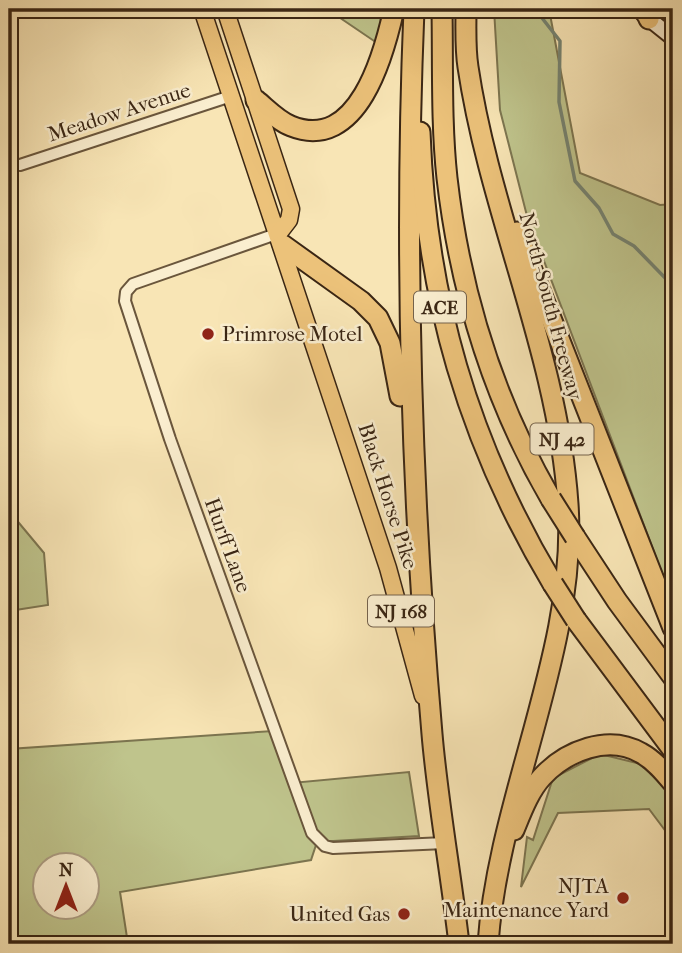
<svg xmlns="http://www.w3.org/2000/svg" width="682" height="953" viewBox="0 0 682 953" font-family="'IM FELL French Canon',serif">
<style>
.green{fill:#bfc48c;stroke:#7c7550;stroke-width:2;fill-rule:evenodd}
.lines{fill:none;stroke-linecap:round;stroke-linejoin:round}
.stream{stroke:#758270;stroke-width:3.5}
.street-casing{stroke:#6a563c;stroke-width:14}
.secondary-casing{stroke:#3a2614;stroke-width:18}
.primary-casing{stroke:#3a2614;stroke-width:19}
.highway-casing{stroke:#3a2614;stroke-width:23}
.street{stroke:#faeecf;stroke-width:10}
.secondary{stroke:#faeecf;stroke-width:14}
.primary{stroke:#ecc27a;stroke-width:16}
.highway{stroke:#ecc27a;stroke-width:19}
.highway-bridge-casing{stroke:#3a2614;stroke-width:23;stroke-linecap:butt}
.highway-bridge{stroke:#ecc27a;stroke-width:19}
.poi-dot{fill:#8f2418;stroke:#faeecf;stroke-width:2.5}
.labels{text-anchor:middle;stroke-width:5;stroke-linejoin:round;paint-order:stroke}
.shield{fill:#faeecf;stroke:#74624c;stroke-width:2}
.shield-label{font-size:19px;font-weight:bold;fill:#3a2614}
.street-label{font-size:21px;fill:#3a2614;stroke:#faeecf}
.poi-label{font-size:21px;fill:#3a2614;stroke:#faeecf;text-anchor:end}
</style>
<rect width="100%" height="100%" fill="#f8e5b5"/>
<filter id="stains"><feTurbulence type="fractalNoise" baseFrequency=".00286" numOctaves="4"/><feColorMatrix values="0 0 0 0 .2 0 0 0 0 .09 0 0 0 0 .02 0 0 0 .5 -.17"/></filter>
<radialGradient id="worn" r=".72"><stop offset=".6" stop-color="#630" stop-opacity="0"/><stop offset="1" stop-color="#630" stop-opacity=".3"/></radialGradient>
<g class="green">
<path d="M327,9H381L380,45Z"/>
<path d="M494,9H549L580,173L660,205L673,204V602L527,216L500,110Z"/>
<path d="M9,258L18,280L16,349L9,364Z"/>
<path d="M9,511L44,553L48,605L9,611Z"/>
<path d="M273,731L292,783L409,772L419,836L317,842L311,860L120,892L128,944H9V749ZM46,866H88V908H46Z"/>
<path d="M600,754L645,765L673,787V841L649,809L558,813L521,887L527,837L533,840L553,778Z"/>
</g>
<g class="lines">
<path class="stream" d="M535,9L560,41L559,102L575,181L599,208L613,234L634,246L673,286"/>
<defs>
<g id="street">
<path d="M20,165L231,96"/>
<path d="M279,233L133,284L126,292L125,301L170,439L312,833L325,846L333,848L445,843"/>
</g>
<path id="secondary" d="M643,14L673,38"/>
<g id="primary">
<path d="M202,9L388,568L423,696"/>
<path d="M225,9L291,209L289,220L279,233"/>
</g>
<g id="highway">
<path d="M414,9C404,251 411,492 432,734C438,804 451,874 459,944"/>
<path d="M442,9C443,65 441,123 447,178C460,291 494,401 551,499"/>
<path d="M466,9C466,28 465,48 468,67C490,215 558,354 568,504C578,649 498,797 488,944"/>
<path d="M645,9L649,19"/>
<path d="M256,100C267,109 278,121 291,126C358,153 384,54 394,9"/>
<path d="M420,132C426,297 468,442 553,584"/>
<path d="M517,232L673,628"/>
<path d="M283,245L361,301L378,318L390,343L400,396"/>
<path d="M575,537L617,601L673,677"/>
<path d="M576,620L673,750"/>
<path d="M514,830C521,813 529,791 542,777C566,751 608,734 641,753C654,760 664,772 673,783"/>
</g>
</defs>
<use href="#street" class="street-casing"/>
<use href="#secondary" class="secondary-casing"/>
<use href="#primary" class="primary-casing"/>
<use href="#highway" class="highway-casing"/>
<use href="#street" class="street"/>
<use href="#secondary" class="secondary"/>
<use href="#primary" class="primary"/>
<use href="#highway" class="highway"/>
<defs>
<g id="highway-bridge">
<path d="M551,499L575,537"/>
<path d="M553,584L576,620"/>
</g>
</defs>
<use href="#highway-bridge" class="highway-bridge-casing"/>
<use href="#highway-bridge" class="highway-bridge"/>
</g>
<g class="poi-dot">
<circle cx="208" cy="334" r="7"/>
<circle cx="623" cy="898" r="7"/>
<circle cx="404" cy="914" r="7"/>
</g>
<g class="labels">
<g class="shield">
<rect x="414" y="291.5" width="52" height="31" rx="5"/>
<rect x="530.5" y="423.5" width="63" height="31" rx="5"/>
<rect x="368" y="595.5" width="66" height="31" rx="5"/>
</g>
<g class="shield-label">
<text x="440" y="314">ACE</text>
<text x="562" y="446">NJ 42</text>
<text x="401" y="618">NJ 168</text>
</g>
<g class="street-label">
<text transform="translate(119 112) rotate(-18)" y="7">Meadow Avenue</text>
<text transform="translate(551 306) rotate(75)" y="7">North-South Freeway</text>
<text transform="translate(388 496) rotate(72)" y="7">Black Horse Pike</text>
<text transform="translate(228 545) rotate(70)" y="7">Hurff Lane</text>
</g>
<g class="poi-label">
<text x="222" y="341" text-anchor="start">Primrose Motel</text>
<text x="609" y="893">NJTA<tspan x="609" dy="24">Maintenance Yard</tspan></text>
<text x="390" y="921">United Gas</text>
</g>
</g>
<rect width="682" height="953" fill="none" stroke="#f8e5b5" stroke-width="35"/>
<rect x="10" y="10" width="661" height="932" fill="none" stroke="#3a2614" stroke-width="3.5"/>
<rect x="18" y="18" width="647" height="918" fill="none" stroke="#3a2614" stroke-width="2"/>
<g transform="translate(66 886)"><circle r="33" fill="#faeecf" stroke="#ad9e84" stroke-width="2"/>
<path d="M0-5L12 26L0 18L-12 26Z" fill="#8f2418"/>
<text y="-10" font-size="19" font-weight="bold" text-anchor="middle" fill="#3a2614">N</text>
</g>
<rect width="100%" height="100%" filter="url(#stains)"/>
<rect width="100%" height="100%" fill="url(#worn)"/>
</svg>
